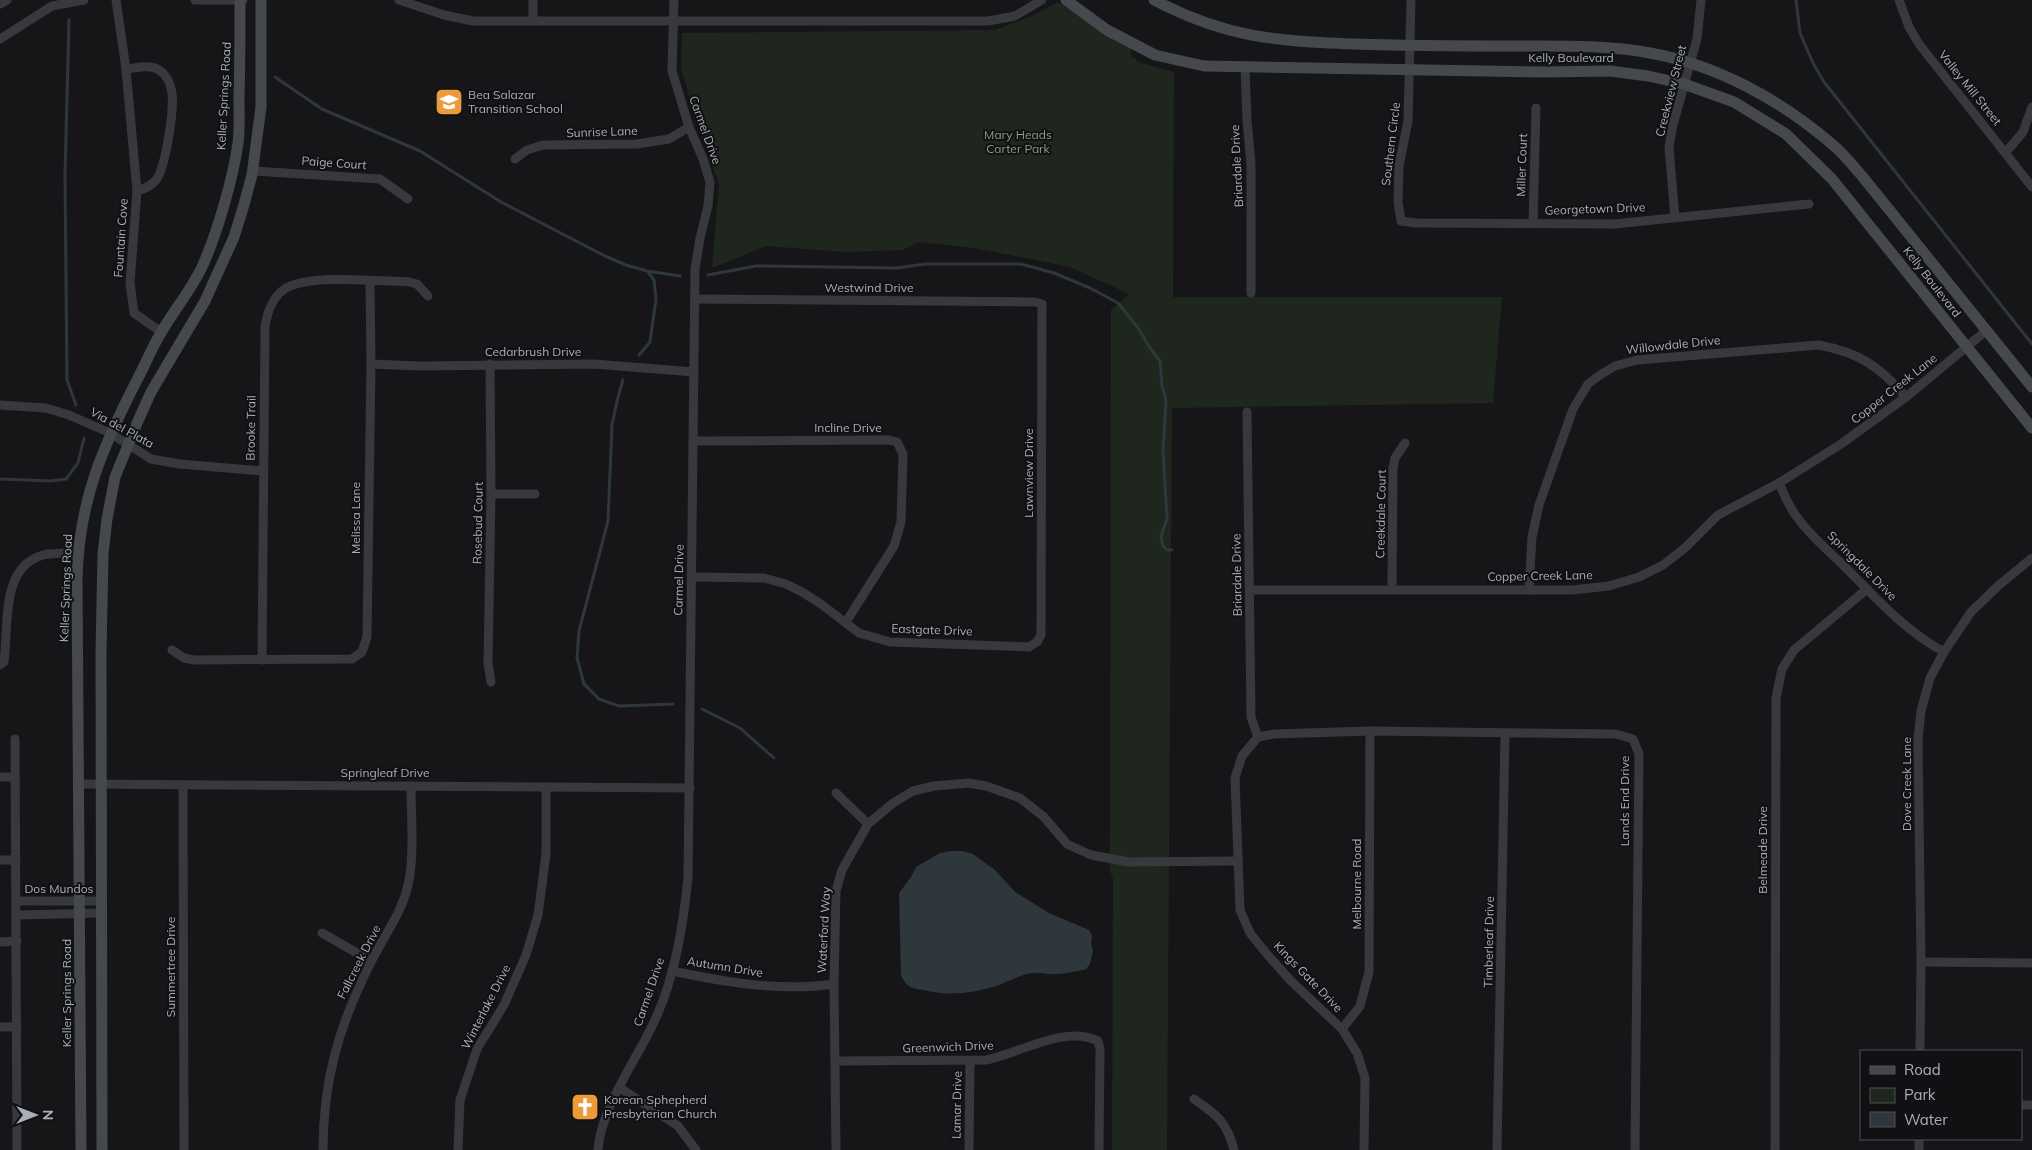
<svg xmlns="http://www.w3.org/2000/svg" width="2032" height="1150" viewBox="0 0 2032 1150" font-family="Mulish,sans-serif">
<style>
.green{fill:#1e261e}
.water{fill:#2d373c}
.lines{fill:none;stroke-linecap:round;stroke-linejoin:round}
.stream{stroke:#2d373c;stroke-width:3}
.minor{stroke:#37393d;stroke-width:9}
.secondary{stroke:#45484d;stroke-width:11}
.labels{text-anchor:middle;stroke-width:4;stroke-linejoin:round;paint-order:stroke}
.street-label{font-size:12px;fill:#a9afb8;stroke:#111113}
.poi-label{font-size:12px;fill:#a9afb8;stroke:#111113;text-anchor:start}
.park-label{font-size:12px;fill:#82a280;stroke:#111113}
</style>
<rect width="100%" height="100%" fill="#161618"/>
<path class="green" d="M1058,2L1100,29L1131,46V56L1141,63L1174,72L1173,297H1502L1493,403L1172,408L1167,1150H1112L1113,879L1110,870L1111,310L1129,294L1070,267L974,248L919,242L902,250L845,252L766,246L712,268L719,184L697,123L681,68L682,33L995,30L1034,15Z"/>
<path class="water" d="M951,851H963L973,854L995,870L1015,892L1049,913L1089,930L1092,936L1091,943L1093,951L1090,964L1086,969C1075,972 1059,975 1048,974C1044,974 1040,972 1037,973C1022,973 1010,981 996,986C974,993 951,996 928,991C913,988 907,989 901,975L899,893L911,877L916,867L940,853Z"/>
<g class="lines">
<g class="stream">
<path d="M1796,0L1800,33L1813,63L1824,82L2032,344"/>
<path d="M69,20L65,175L67,380L76,405"/>
<path d="M275,77L322,109L420,151L501,202L605,256L626,265L647,271L680,276"/>
<path d="M708,275L756,266L897,268L925,264H1021L1054,273L1090,288L1118,303L1139,329L1148,345L1160,361L1162,386L1166,400L1163,450L1167,519L1161,536L1163,546L1167,550H1172"/>
<path d="M639,355L650,342L656,299L654,280L648,272"/>
<path d="M623,380L617,401L612,425L608,521L579,631L577,658L584,684L599,699L619,706L673,704"/>
<path d="M0,479L51,481L66,479L78,463L84,438"/>
<path d="M702,709L740,728L774,758"/>
</g>
<g class="minor">
<path d="M116,0L126,69L137,191L130,283L134,313L161,332"/>
<path d="M195,0H243"/>
<path d="M399,0L444,15L473,21H988L1015,16L1042,0"/>
<path d="M533,0V21"/>
<path d="M1411,0L1408,121L1399,166L1398,202L1401,221L1416,223L1614,224L1809,204"/>
<path d="M1899,0L1909,27L1919,44L2032,187"/>
<path d="M0,4L7,0"/>
<path d="M0,39L52,6L84,0"/>
<path d="M1245,67L1247,120L1251,164V293"/>
<path d="M126,69C136,68 150,64 159,70C167,75 171,85 172,93C174,110 166,167 156,180C151,186 145,189 137,191"/>
<path d="M2006,152L2023,132L2032,107"/>
<path d="M515,159L527,150L543,145L637,144L669,139L689,127"/>
<path d="M253,171L380,179L408,199"/>
<path d="M1675,218L1669,147L1673,125L1697,39L1701,0"/>
<path d="M1533,223L1536,108"/>
<path d="M371,364L420,366L594,364L694,372"/>
<path d="M490,364L491,494L488,663L491,682"/>
<path d="M0,405L46,408L69,415L110,433L151,459L180,464L263,471"/>
<path d="M1247,412L1251,717L1258,737"/>
<path d="M693,441L889,440L897,442L903,454L901,522L894,546L846,622"/>
<path d="M1779,483C1784,495 1789,507 1797,517C1810,536 1829,551 1845,567C1876,598 1905,631 1944,652"/>
<path d="M491,494H535"/>
<path d="M692,577L764,578L786,584L802,592L821,604L859,633L890,642L1029,647L1037,642L1041,635L1042,304L1035,302L695,299"/>
<path d="M1392,589L1393,468L1395,458L1405,443"/>
<path d="M1250,590H1572L1609,586L1639,577L1663,565L1685,548L1718,515L1779,483L1841,444L1906,397L1987,330"/>
<path d="M1529,590L1532,537L1539,505L1573,409L1588,384L1600,375L1615,366L1637,360L1819,345C1860,353 1879,366 1906,397"/>
<path d="M172,650L184,658L194,660L352,659L362,652L367,637L371,364L370,281"/>
<path d="M262,660L265,327C267,313 273,296 286,288C311,274 378,281 409,282L417,284L428,296"/>
<path d="M0,665L4,662C9,625 0,567 43,555C54,552 67,554 78,553"/>
<path d="M1258,737L1274,734L1370,731L1616,734L1633,739L1639,754L1635,1150"/>
<path d="M1258,737L1242,756L1235,778L1240,910L1250,933L1266,953L1290,980L1342,1029L1357,1053L1365,1078L1364,1150"/>
<path d="M15,739L17,1150"/>
<path d="M0,777H15"/>
<path d="M79,784L690,788"/>
<path d="M183,785L184,1150"/>
<path d="M836,793L868,824"/>
<path d="M0,860H16"/>
<path d="M17,901H102"/>
<path d="M17,915L102,913"/>
<path d="M322,933L371,961"/>
<path d="M0,942L17,941"/>
<path d="M1921,962L2032,963"/>
<path d="M672,971C725,982 780,992 834,984"/>
<path d="M0,1027H17"/>
<path d="M1342,1029L1360,1006L1369,972L1370,731"/>
<path d="M1920,1051L1921,962L1918,739L1921,711L1930,678L1944,652L1971,612L1998,586L2032,558"/>
<path d="M836,1061L986,1060C1018,1054 1066,1024 1098,1041L1100,1049L1099,1150"/>
<path d="M620,1088L678,1126L696,1150"/>
<path d="M1194,1099C1217,1115 1227,1122 1234,1150"/>
<path d="M2021,1105H2032"/>
<path d="M323,1150C323,1080 339,1026 370,964C382,939 400,916 407,889C415,861 411,816 411,786"/>
<path d="M458,1150L460,1100L477,1049L504,1005L526,955L538,915L546,854V787"/>
<path d="M598,1150C601,1107 636,1061 654,1022C675,978 683,926 688,878L695,269L700,238L708,206L710,182L703,159L689,127L672,71L674,0"/>
<path d="M836,1150L834,984L836,891L842,870L868,824L893,803L913,791L934,786L968,783L986,786L1020,798L1044,817L1067,844L1091,855L1129,862L1237,861"/>
<path d="M969,1150L970,1061"/>
<path d="M1497,1150L1505,734"/>
<path d="M1775,1150L1776,698L1782,669L1794,650L1867,589"/>
<path d="M1919,1150V1139"/>
</g>
<g class="secondary">
<path d="M1066,0L1107,30L1155,55L1204,66L1544,72L1610,71L1648,76L1684,84L1734,102L1786,134L1832,179L2032,428"/>
<path d="M1154,0C1226,38 1276,41 1355,44C1410,46 1466,46 1521,46C1563,46 1608,45 1650,53C1718,65 1782,101 1833,145C1844,154 1853,166 1862,176L2032,387"/>
<path d="M81,1150L77,578C79,500 103,446 138,378C146,363 153,345 162,331C175,309 191,290 202,267C217,234 233,179 238,143C240,129 239,113 239,98C240,65 240,33 240,0"/>
<path d="M102,1150L101,653L103,554L107,519L115,477L138,421L151,392L205,301L234,237L243,208L252,175L261,107V0"/>
</g>
</g>
<defs>
<symbol id="school-square" viewBox="-11 -11 22 22"><rect x="-9" y="-9" width="18" height="18" rx="4" fill="#ec9a3a" stroke="#111113"/><path d="M0-5L7-2L0 1L-7-2ZM-4 1L0 2.5L4 1V4Q0 6-4 4Z" fill="#fff"/></symbol>
<symbol id="church-square" viewBox="-11 -11 22 22"><rect x="-9" y="-9" width="18" height="18" rx="4" fill="#ec9a3a" stroke="#111113"/><path d="M-1.2-6h2.4v3.5h3.3v2.4h-3.3V6h-2.4V-.1h-3.3v-2.4h3.3Z" fill="#fff"/></symbol>
</defs>
<g fill-rule="evenodd">
<use href="#school-square" x="433" y="86" width="32" height="32"/>
<use href="#church-square" x="569" y="1091" width="32" height="32"/>
</g>
<g class="labels">
<g class="street-label">
<text x="1571" y="62">Kelly Boulevard</text>
<text transform="translate(1970 88) rotate(51)" y="4">Valley Mill Street</text>
<text transform="translate(1671 91) rotate(-76)" y="4">Creekview Street</text>
<text transform="translate(224 96) rotate(-87)" y="4">Keller Springs Road</text>
<text transform="translate(705 130) rotate(70)" y="4">Carmel Drive</text>
<text transform="translate(602 132) rotate(-2)" y="4">Sunrise Lane</text>
<text transform="translate(1391 144) rotate(-83)" y="4">Southern Circle</text>
<text transform="translate(334 163) rotate(4)" y="4">Paige Court</text>
<text transform="translate(1522 165) rotate(-88)" y="4">Miller Court</text>
<text transform="translate(1237 166) rotate(-93)" y="4">Briardale Drive</text>
<text transform="translate(1595 209) rotate(-2)" y="4">Georgetown Drive</text>
<text transform="translate(121 238) rotate(-86)" y="4">Fountain Cove</text>
<text transform="translate(1932 282) rotate(52)" y="4">Kelly Boulevard</text>
<text x="869" y="292">Westwind Drive</text>
<text transform="translate(1673 345) rotate(-6)" y="4">Willowdale Drive</text>
<text x="533" y="356">Cedarbrush Drive</text>
<text transform="translate(1894 389) rotate(-38)" y="4">Copper Creek Lane</text>
<text transform="translate(122 428) rotate(29)" y="4">Via del Plata</text>
<text transform="translate(251 428) rotate(-89)" y="4">Brooke Trail</text>
<text x="848" y="432">Incline Drive</text>
<text transform="translate(1029 473) rotate(-90)" y="4">Lawnview Drive</text>
<text transform="translate(1381 514) rotate(-89)" y="4">Creekdale Court</text>
<text transform="translate(356 518) rotate(-90)" y="4">Melissa Lane</text>
<text transform="translate(478 523) rotate(-89)" y="4">Rosebud Court</text>
<text transform="translate(1862 566) rotate(45)" y="4">Springdale Drive</text>
<text transform="translate(1237 575) rotate(-91)" y="4">Briardale Drive</text>
<text transform="translate(1540 576) rotate(-1)" y="4">Copper Creek Lane</text>
<text transform="translate(679 580) rotate(-89)" y="4">Carmel Drive</text>
<text transform="translate(66 588) rotate(-88)" y="4">Keller Springs Road</text>
<text transform="translate(932 630) rotate(2)" y="4">Eastgate Drive</text>
<text x="385" y="777">Springleaf Drive</text>
<text transform="translate(1907 784) rotate(-90)" y="4">Dove Creek Lane</text>
<text transform="translate(1625 801) rotate(-90)" y="4">Lands End Drive</text>
<text transform="translate(1763 850) rotate(-90)" y="4">Belmeade Drive</text>
<text transform="translate(1357 884) rotate(-90)" y="4">Melbourne Road</text>
<text x="59" y="893">Dos Mundos</text>
<text transform="translate(824 930) rotate(-87)" y="4">Waterford Way</text>
<text transform="translate(1489 942) rotate(-89)" y="4">Timberleaf Drive</text>
<text transform="translate(359 962) rotate(-63)" y="4">Fallcreek Drive</text>
<text transform="translate(171 967) rotate(-90)" y="4">Summertree Drive</text>
<text transform="translate(725 967) rotate(9)" y="4">Autumn Drive</text>
<text transform="translate(1308 977) rotate(46)" y="4">Kings Gate Drive</text>
<text transform="translate(649 992) rotate(-71)" y="4">Carmel Drive</text>
<text transform="translate(67 993) rotate(-90)" y="4">Keller Springs Road</text>
<text transform="translate(486 1007) rotate(-63)" y="4">Winterlake Drive</text>
<text transform="translate(948 1047) rotate(-2)" y="4">Greenwich Drive</text>
<text transform="translate(957 1105) rotate(-89)" y="4">Lamar Drive</text>
</g>
<g class="poi-label">
<text x="468" y="99">Bea Salazar<tspan x="468" dy="14">Transition School</tspan></text>
<text x="604" y="1104">Korean Sphepherd<tspan x="604" dy="14">Presbyterian Church</tspan></text>
</g>
<g class="park-label">
<text x="1018" y="139">Mary Heads<tspan x="1018" dy="14">Carter Park</tspan></text>
</g>
</g>
<rect x="1860" y="1050" width="162" height="90" fill="#111113" stroke="#4e5055"/>
<rect x="1870" y="1066" width="25" height="8" fill="#45484d" stroke="#4e5055"/>
<text x="1904" y="1075" font-size="15" fill="#a9afb8">Road</text>
<rect x="1870" y="1088" width="25" height="15" fill="#1e261e" stroke="#4e5055"/>
<text x="1904" y="1100" font-size="15" fill="#a9afb8">Park</text>
<rect x="1870" y="1112" width="25" height="15" fill="#2d373c" stroke="#4e5055"/>
<text x="1904" y="1125" font-size="15" fill="#a9afb8">Water</text>
<g transform="translate(35 1115) rotate(90)" stroke="#111113" stroke-width="4" paint-order="stroke">
<path d="M0-4L9 19L0 12L-9 19Z" fill="#a9afb8"/>
<text y="-8" font-size="14" font-weight="bold" text-anchor="middle" fill="#a9afb8">N</text>
</g>
</svg>
